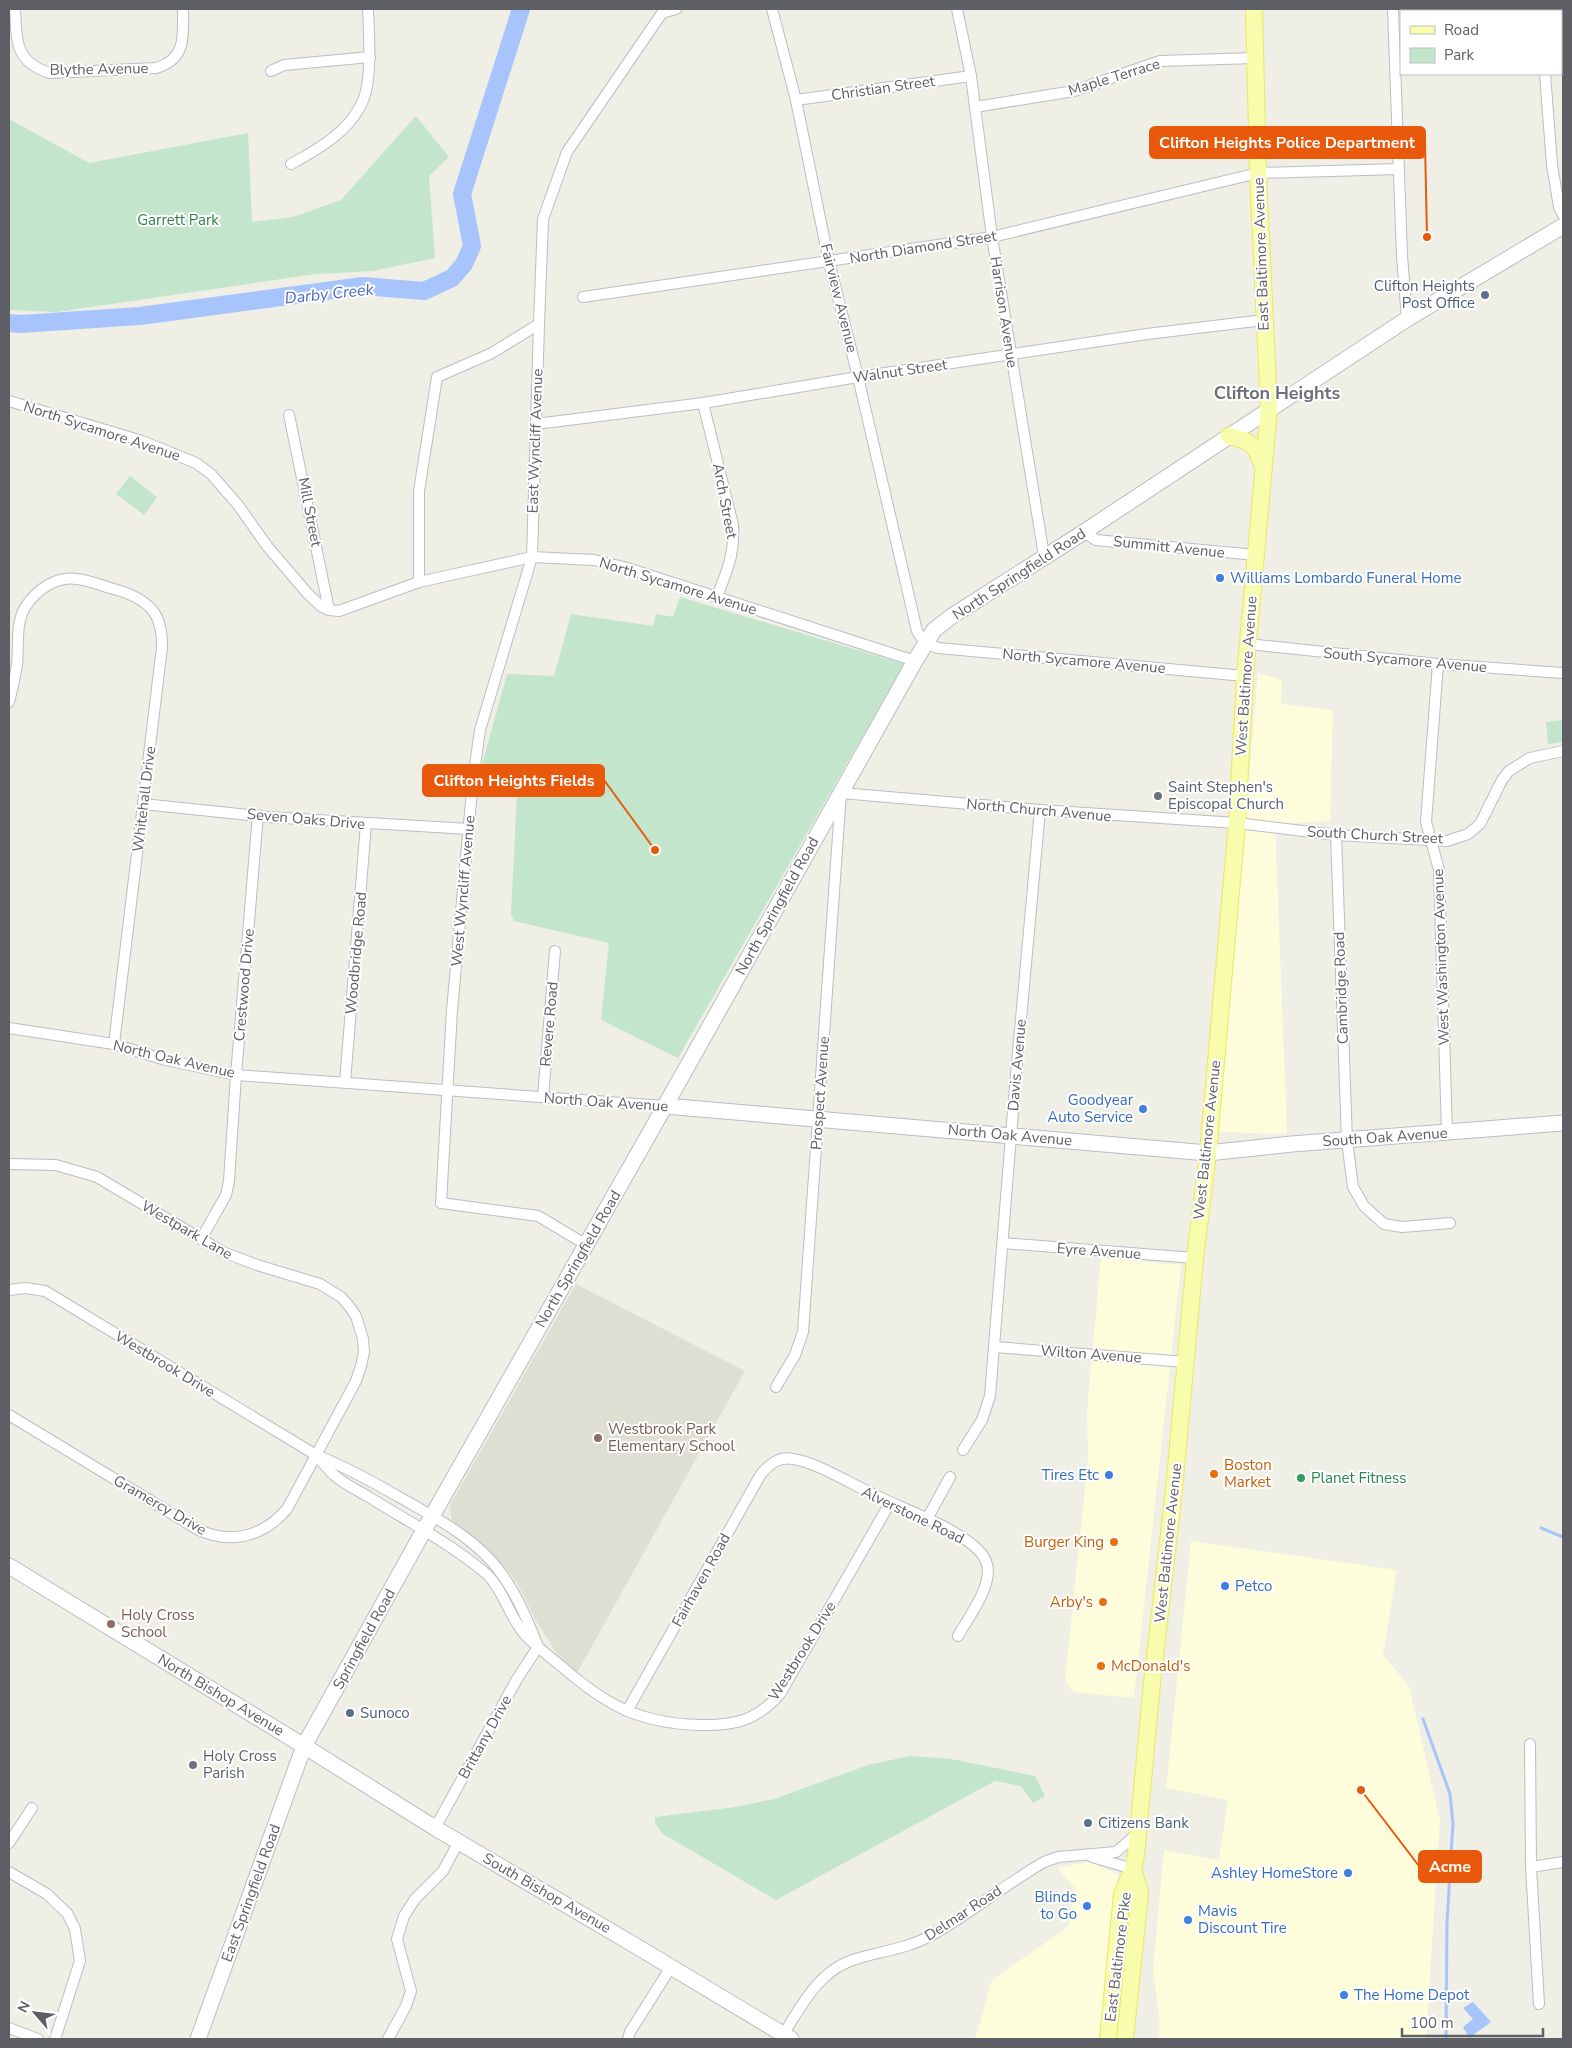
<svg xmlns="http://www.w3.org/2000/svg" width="1572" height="2048" viewBox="0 0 1572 2048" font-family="'Nunito Sans',sans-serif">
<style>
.commercial{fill:#fdfddc}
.education{fill:#dfded3}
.green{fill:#c3e5cb}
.water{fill:#a8c4fc}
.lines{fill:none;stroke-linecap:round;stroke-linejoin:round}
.stream{stroke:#a8c4fc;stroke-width:3}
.river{stroke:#a8c4fc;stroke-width:18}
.street-casing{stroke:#bcbdc3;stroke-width:12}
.secondary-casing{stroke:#bbbcc3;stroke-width:17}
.primary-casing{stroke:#ede660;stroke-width:18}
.street{stroke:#fff;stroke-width:10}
.secondary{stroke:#fff;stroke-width:15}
.primary{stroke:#f7fdad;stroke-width:16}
.service-dot{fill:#5c6f8a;stroke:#fff;stroke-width:2}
.shop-dot{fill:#3f7fe0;stroke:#fff;stroke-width:2}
.worship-dot{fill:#6b7280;stroke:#fff;stroke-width:2}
.education-dot{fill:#8d6e63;stroke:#fff;stroke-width:2}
.food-dot{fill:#e8710a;stroke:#fff;stroke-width:2}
.leisure-dot{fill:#2e9e5b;stroke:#fff;stroke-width:2}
.labels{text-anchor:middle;stroke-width:4;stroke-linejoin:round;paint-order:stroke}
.street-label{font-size:15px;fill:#5d5f65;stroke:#fff}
.park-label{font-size:15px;fill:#37824c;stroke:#fff}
.service-label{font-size:15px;fill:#4e5e75;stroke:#fff;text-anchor:start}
.shop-label{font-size:15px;fill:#366cbe;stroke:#fff;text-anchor:start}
.worship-label{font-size:15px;fill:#5b616d;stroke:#fff;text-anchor:start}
.education-label{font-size:15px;fill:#785e54;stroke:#fff;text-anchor:start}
.food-label{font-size:15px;fill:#c56008;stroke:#fff;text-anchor:start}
.leisure-label{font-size:15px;fill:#27864d;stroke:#fff;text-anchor:start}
.water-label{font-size:16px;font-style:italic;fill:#4a68c0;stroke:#fff}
.quarter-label{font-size:18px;font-weight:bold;fill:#6e7077;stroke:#fff}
.leader{fill:none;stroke:#e8590c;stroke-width:2}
.callout-dot{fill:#e8590c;stroke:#fff;stroke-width:2}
.callout{fill:#e8590c;stroke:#e8590c;stroke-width:2}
.callout-label{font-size:16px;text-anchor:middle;font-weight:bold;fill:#fff}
</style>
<rect width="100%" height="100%" fill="#efefe5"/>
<g class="commercial">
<path d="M1258,673L1282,680L1281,704L1333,710L1330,821L1275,824L1287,1134L1218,1132Z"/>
<path d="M1101,1258L1181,1265L1134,1698L1074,1692L1065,1682L1088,1458L1087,1411Z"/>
<path d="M1191,1541L1397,1570L1383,1655L1409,1686L1440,1820L1426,2039H1158L1160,2024L1153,1969L1164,1850L1219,1860L1228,1800L1166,1788Z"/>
<path d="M1089,1862L1118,1874L1099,2039H975L992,1980L1068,1927L1075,1888L1057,1868Z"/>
</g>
<path class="education" d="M576,1284L745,1371L577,1673L556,1652L536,1621L517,1583L506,1568L490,1552L452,1522L450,1505Z"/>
<g class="green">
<path d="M416,116L449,157L429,176L435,258L373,271L315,274L57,312L9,310V119L89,163L248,133L252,222L293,217L341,200Z"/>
<path d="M130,476L157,497L144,515L116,494Z"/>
<path d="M680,597L904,664L678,1058L601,1020L609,943L514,921L511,914L517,795L479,775L507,674L554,676L571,614L653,626L656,614L673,617Z"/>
<path d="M1563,720V742L1548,744L1546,722Z"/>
<path d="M910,1756L951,1759L1035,1776L1045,1796L1033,1803L1021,1786L995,1781L776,1900L663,1834L655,1823V1817L736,1807L774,1799L868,1765Z"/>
</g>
<path class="water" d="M1473,2002L1491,2022L1469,2038L1463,2027L1473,2019L1463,2008Z"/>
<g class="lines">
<g class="stream">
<path d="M1541,1528L1563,1537"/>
<path d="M1423,1719L1450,1794L1453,1823L1447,1922L1446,2039"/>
</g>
<path class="river" d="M9,323L20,324L140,316L363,286L424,291L452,278L464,264L472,246L462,194L521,9"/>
<defs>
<g id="street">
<path d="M15,9C17,40 14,62 50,73L156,68C187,59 183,35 183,9"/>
<path d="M772,9L796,100L829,262L858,377L917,631L925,643L938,648L1245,676"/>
<path d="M957,9L971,76L992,237L1044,556"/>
<path d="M1393,9L1402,256L1407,319"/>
<path d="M1539,9V11"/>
<path d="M271,71L284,65L370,57"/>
<path d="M1545,74L1552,165L1559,207L1563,215"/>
<path d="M796,100L971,76"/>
<path d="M975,107L1074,91L1160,61L1255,58"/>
<path d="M291,164C319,149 352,130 364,98C372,76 369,33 368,9"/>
<path d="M583,297L992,237L1258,173L1399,169"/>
<path d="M539,324L532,557L480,730L473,780L452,1010L441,1203L538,1216L585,1244"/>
<path d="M9,401L142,441L196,463L211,474L238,505L267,546L308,594L322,607L329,610L339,611L419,582L532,557L594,560L624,567L915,661"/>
<path d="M703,403L733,525C735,555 727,570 717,597"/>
<path d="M289,415L329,610"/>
<path d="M536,424L703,403L858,377L1147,334L1264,320"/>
<path d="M1084,532L1096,540L1256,555"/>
<path d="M419,582V491L437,377L492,353L539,324L543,219L567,152L662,13L676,9"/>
<path d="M1248,644L1438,664L1563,673"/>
<path d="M1438,664L1426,822L1439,870L1447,1132"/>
<path d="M9,702C12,690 15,678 17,665C19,646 15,622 26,606C37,589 57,576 77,579C88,580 100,585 110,588C126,592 143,598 153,611C161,621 162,635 162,647L114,1044"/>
<path d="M143,804L268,817L469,829"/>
<path d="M1336,835L1347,1141L1353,1187L1364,1206L1384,1224L1402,1227L1450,1223"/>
<path d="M9,1028L114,1044L162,1059L236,1075L665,1106"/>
<path d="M345,1082L366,824"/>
<path d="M543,1097L555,951"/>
<path d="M9,1164L56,1165L97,1177L223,1252L257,1265L320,1284L341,1297L349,1306L356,1316L363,1339L364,1352L361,1366L356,1381L287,1509C263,1537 230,1545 197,1529L9,1415"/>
<path d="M201,1239L226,1195L229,1181L236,1075L258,815"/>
<path d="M1003,1243L1195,1258"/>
<path d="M9,1290L25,1288L45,1291L316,1455C346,1467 373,1482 401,1498C436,1518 477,1539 501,1573C517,1595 527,1619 537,1644"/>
<path d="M995,1347L1186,1362"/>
<path d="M776,1387L795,1355L803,1332L841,793L1040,810L1237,823L1336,835L1447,841L1468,834L1480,824L1502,780L1509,771L1530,758L1563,751"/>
<path d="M963,1450L982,1420L990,1396L1016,1074L1040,810"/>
<path d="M316,1455C322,1461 327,1469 334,1475C344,1484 357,1490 369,1497C407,1521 448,1542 483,1571C503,1587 509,1617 526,1636C537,1647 549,1656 561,1666C606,1705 638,1723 699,1725C734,1726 756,1721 780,1694L890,1503"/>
<path d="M927,1519L950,1477"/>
<path d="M627,1711L761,1474C770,1464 779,1456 793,1459C816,1462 851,1484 873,1494C905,1510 946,1523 974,1546C980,1551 985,1557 987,1564C993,1586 968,1618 958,1636"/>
<path d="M1530,1744L1531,1867L1539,2004"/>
<path d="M435,1828L517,1679L538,1647"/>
<path d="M9,1843L32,1808"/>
<path d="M1092,1857L1133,1869"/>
<path d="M1531,1867L1563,1862"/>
<path d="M9,1872L47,1894L67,1913L75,1929L80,1961L55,2039"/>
<path d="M9,2028L38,2039"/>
<path d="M783,2035C803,2003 820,1968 859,1958C883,1951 909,1948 932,1935C969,1914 1006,1884 1044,1862L1058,1857L1116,1852L1137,1834"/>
<path d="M388,2039L406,2006L411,1991L397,1939L404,1916L415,1899L443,1871L459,1841"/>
<path d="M628,2039L630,2032L671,1967"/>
</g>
<g id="secondary">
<path d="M665,1106L1208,1153L1292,1144L1563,1123"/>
<path d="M9,1566L304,1746L435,1828L636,1946L791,2039"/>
<path d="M198,2039L304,1746L423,1532L665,1106L915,661L934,630L952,616L1084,532L1407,319L1563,226"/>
</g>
<g id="primary">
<path d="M1229,436C1254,442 1254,444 1263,466"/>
<path d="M1108,2039L1122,1894L1133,1869L1136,1855L1152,1683L1174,1490L1195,1258L1208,1153L1237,823L1245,676L1269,409L1258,173L1254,9"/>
<path d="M1125,2039L1140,1893L1133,1869"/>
</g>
</defs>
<use href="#street" class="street-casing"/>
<use href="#secondary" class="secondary-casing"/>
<use href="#primary" class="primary-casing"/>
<use href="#street" class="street"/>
<use href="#secondary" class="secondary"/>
<use href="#primary" class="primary"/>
</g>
<g class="service-dot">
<circle cx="1485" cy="295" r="5"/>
<circle cx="350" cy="1713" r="5"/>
<circle cx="1088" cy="1823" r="5"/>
</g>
<g class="shop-dot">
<circle cx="1220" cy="578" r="5"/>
<circle cx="1143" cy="1109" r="5"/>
<circle cx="1109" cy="1475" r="5"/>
<circle cx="1225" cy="1586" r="5"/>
<circle cx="1348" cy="1873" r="5"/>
<circle cx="1087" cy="1906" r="5"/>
<circle cx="1188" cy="1920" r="5"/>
<circle cx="1344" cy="1995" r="5"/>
</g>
<g class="worship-dot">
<circle cx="1158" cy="796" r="5"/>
<circle cx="193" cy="1765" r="5"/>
</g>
<g class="education-dot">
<circle cx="598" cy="1438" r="5"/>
<circle cx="111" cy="1624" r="5"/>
</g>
<g class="food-dot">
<circle cx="1214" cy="1474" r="5"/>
<circle cx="1114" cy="1542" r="5"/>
<circle cx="1103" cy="1602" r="5"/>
<circle cx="1101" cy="1666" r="5"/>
</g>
<circle class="leisure-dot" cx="1301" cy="1478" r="5"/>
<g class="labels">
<g class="street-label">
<text transform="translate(99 69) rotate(-1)" y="5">Blythe Avenue</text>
<text transform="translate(1114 77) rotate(-17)" y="5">Maple Terrace</text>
<text transform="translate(883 88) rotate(-8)" y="5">Christian Street</text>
<text transform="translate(923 247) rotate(-9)" y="5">North Diamond Street</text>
<text transform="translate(1261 254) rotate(-92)" y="5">East Baltimore Avenue</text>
<text transform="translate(839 298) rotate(76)" y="5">Fairview Avenue</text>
<text transform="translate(1004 312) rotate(81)" y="5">Harrison Avenue</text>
<text transform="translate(900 371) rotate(-8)" y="5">Walnut Street</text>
<text transform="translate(102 431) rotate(18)" y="5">North Sycamore Avenue</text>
<text transform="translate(535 441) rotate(-88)" y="5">East Wyncliff Avenue</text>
<text transform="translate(725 501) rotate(79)" y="5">Arch Street</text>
<text transform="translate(310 512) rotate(79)" y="5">Mill Street</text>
<text transform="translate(1169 547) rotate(6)" y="5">Summitt Avenue</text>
<text transform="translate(1019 574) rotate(-33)" y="5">North Springfield Road</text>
<text transform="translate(678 586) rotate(17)" y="5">North Sycamore Avenue</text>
<text transform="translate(1405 660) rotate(5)" y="5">South Sycamore Avenue</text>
<text transform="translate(1084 661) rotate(5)" y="5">North Sycamore Avenue</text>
<text transform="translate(1246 676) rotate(-86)" y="5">West Baltimore Avenue</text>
<text transform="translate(144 799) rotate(-83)" y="5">Whitehall Drive</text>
<text transform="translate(1039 810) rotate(5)" y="5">North Church Avenue</text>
<text transform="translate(306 819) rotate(5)" y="5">Seven Oaks Drive</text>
<text transform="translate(1375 835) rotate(3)" y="5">South Church Street</text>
<text transform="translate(463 891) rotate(-85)" y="5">West Wyncliff Avenue</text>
<text transform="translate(777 906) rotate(-61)" y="5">North Springfield Road</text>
<text transform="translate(356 953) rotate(-85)" y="5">Woodbridge Road</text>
<text transform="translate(1441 957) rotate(-92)" y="5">West Washington Avenue</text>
<text transform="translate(244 985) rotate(-85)" y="5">Crestwood Drive</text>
<text transform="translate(1341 988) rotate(-92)" y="5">Cambridge Road</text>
<text transform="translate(549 1024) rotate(-85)" y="5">Revere Road</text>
<text transform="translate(174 1059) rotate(13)" y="5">North Oak Avenue</text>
<text transform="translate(1017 1065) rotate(-85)" y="5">Davis Avenue</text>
<text transform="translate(820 1093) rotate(-86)" y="5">Prospect Avenue</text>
<text transform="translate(606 1102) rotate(4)" y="5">North Oak Avenue</text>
<text transform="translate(1010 1135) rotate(5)" y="5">North Oak Avenue</text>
<text transform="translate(1385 1137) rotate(-4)" y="5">South Oak Avenue</text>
<text transform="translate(1207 1140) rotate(-84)" y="5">West Baltimore Avenue</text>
<text transform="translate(187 1230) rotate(30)" y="5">Westpark Lane</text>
<text transform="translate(1099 1251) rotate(4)" y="5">Eyre Avenue</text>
<text transform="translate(578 1259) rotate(-60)" y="5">North Springfield Road</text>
<text transform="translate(1091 1354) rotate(4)" y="5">Wilton Avenue</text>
<text transform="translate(165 1364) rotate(31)" y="5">Westbrook Drive</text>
<text transform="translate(160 1505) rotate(30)" y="5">Gramercy Drive</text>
<text transform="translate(913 1515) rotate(26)" y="5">Alverstone Road</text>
<text transform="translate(1168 1543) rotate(-84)" y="5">West Baltimore Avenue</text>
<text transform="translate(701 1580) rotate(-61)" y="5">Fairhaven Road</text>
<text transform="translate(364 1639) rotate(-61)" y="5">Springfield Road</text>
<text transform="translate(802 1651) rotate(-58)" y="5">Westbrook Drive</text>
<text transform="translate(221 1695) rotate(31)" y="5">North Bishop Avenue</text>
<text transform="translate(485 1737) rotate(-61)" y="5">Brittany Drive</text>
<text transform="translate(251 1893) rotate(-70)" y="5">East Springfield Road</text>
<text transform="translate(547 1893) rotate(30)" y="5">South Bishop Avenue</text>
<text transform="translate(963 1913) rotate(-33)" y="5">Delmar Road</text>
<text transform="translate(1118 1957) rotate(-83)" y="5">East Baltimore Pike</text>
</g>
<g class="park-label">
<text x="178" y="225">Garrett Park</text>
</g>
<g class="service-label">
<text x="1475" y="291" text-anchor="end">Clifton Heights<tspan x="1475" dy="17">Post Office</tspan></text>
<text x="360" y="1718">Sunoco</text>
<text x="1098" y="1828">Citizens Bank</text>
</g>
<g class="shop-label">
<text x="1230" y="583">Williams Lombardo Funeral Home</text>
<text x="1133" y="1105" text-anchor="end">Goodyear<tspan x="1133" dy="17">Auto Service</tspan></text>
<text x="1099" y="1480" text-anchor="end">Tires Etc</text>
<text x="1235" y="1591">Petco</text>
<text x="1338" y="1878" text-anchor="end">Ashley HomeStore</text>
<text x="1077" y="1902" text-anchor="end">Blinds<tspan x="1077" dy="17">to Go</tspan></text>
<text x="1198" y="1916">Mavis<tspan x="1198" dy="17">Discount Tire</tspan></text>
<text x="1354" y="2000">The Home Depot</text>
</g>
<g class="worship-label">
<text x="1168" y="792">Saint Stephen's<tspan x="1168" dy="17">Episcopal Church</tspan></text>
<text x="203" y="1761">Holy Cross<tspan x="203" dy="17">Parish</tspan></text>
</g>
<g class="education-label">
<text x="608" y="1434">Westbrook Park<tspan x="608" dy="17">Elementary School</tspan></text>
<text x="121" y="1620">Holy Cross<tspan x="121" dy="17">School</tspan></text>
</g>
<g class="food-label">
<text x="1224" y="1470">Boston<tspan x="1224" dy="17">Market</tspan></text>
<text x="1104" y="1547" text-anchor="end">Burger King</text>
<text x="1093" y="1607" text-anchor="end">Arby's</text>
<text x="1111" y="1671">McDonald's</text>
</g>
<g class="leisure-label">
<text x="1311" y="1483">Planet Fitness</text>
</g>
<g class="water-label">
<text transform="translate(329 293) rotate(-6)" y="6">Darby Creek</text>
</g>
<g class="quarter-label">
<text x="1277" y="399">Clifton Heights</text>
</g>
</g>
<path class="leader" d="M1427 237L1425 143M655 850L604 780M1361 1790L1419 1866"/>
<g class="callout-dot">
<circle cx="1427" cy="237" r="5"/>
<circle cx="655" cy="850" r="5"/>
<circle cx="1361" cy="1790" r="5"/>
</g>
<g class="callout">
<rect x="1150" y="127" width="275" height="31" rx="5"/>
<rect x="423" y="765" width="181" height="31" rx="5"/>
<rect x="1419" y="1851" width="62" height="31" rx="5"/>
</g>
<g class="callout-label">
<text x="1287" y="148">Clifton Heights Police Department</text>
<text x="514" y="786">Clifton Heights Fields</text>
<text x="1450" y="1872">Acme</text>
</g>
<rect width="1572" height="2048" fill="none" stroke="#5d5f65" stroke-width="20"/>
<rect x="1400" y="10" width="162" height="65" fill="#ffffff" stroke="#bebfc1"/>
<rect x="1410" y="26" width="25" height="8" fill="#f7fdad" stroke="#bebfc1"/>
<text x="1444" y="35" font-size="15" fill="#5d5f65">Road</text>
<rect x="1410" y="48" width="25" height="15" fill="#c3e5cb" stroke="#bebfc1"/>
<text x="1444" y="60" font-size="15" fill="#5d5f65">Park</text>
<g transform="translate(35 2013) rotate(298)" stroke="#ffffff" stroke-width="4" paint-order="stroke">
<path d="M0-4L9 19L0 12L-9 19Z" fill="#5d5f65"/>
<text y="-8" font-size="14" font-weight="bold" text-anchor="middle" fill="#5d5f65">N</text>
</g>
<path d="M1402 2028v8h141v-8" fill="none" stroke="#5d5f65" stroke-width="2.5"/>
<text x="1410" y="2028" font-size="15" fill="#5d5f65" stroke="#ffffff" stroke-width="4" paint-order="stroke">100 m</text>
</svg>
